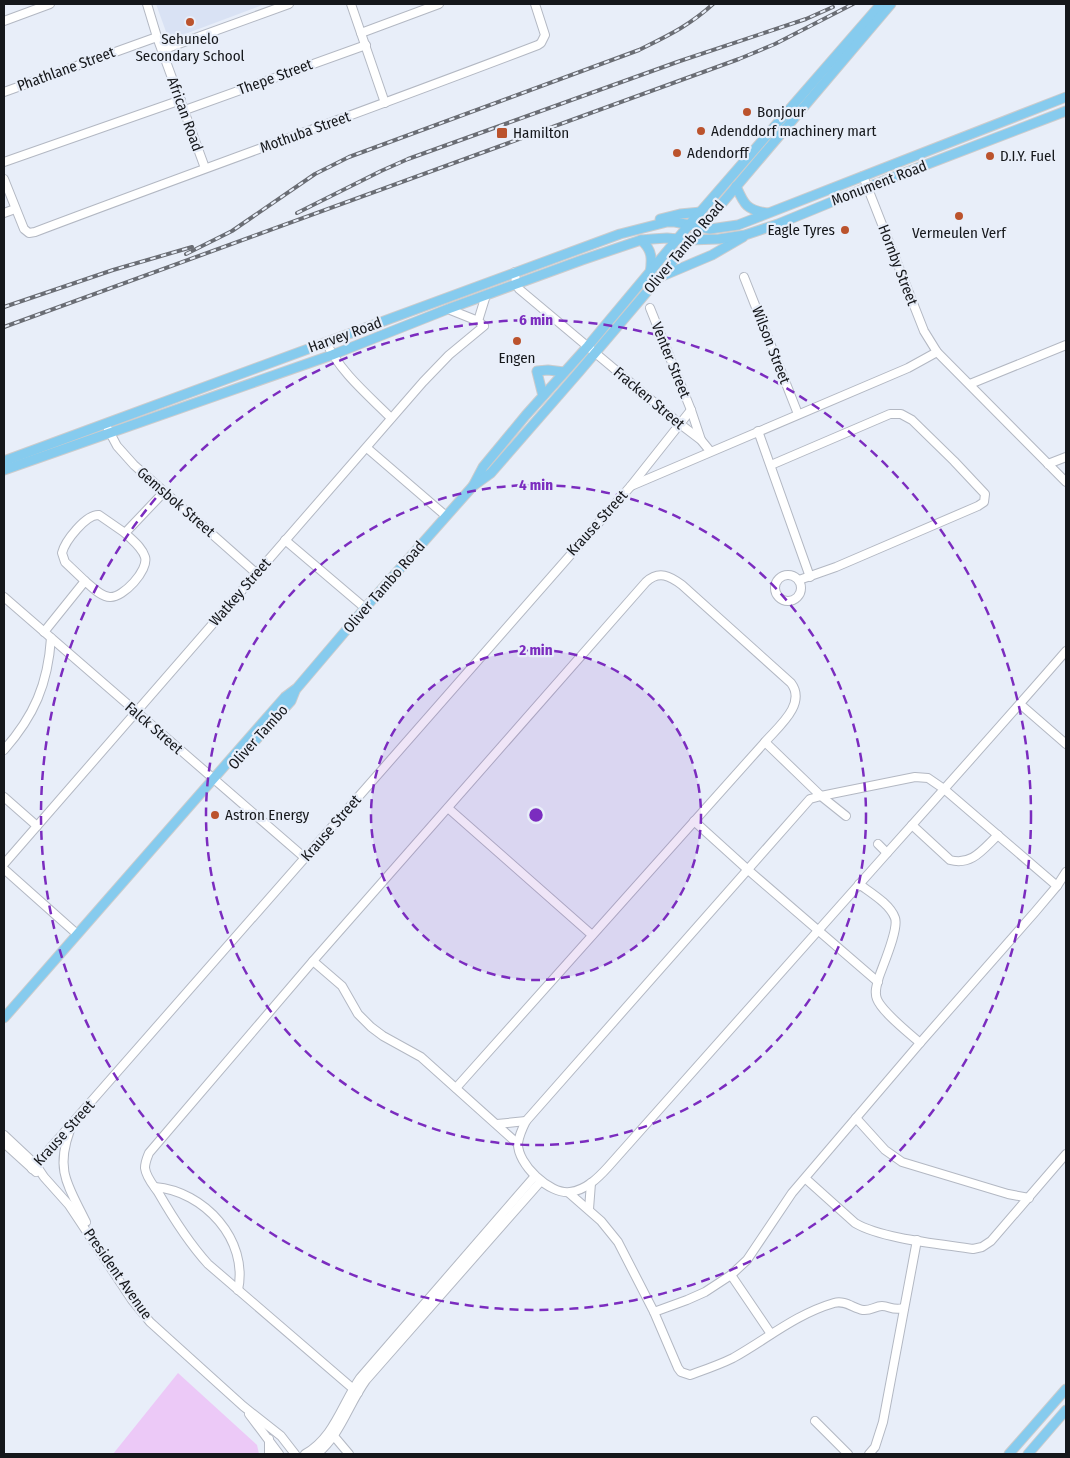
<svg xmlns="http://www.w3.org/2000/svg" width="1070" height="1458" viewBox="0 0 1070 1458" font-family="'Fira Sans Condensed',sans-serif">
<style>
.built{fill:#d9e2f4}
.garden{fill:#ecc9f7}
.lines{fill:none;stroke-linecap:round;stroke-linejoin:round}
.minor-casing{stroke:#b3b8c3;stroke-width:10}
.major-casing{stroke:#cccccd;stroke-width:11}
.minor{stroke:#fff;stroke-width:8}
.major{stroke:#86cbee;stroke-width:9}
.rail-casing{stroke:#6a6d74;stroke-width:4}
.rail{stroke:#e8eef9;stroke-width:2;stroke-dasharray:5.5;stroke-linecap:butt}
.ring{fill:none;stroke:#7b2cbf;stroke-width:2.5;stroke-dasharray:9 6}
.poi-dot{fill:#bb532d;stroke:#e8eef9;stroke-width:2}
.labels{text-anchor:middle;stroke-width:4.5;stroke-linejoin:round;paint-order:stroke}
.poi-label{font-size:15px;fill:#15171b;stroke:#e8eef9;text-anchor:start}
.street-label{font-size:15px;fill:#15171b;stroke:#e8eef9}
.centre{fill:#7b2cbf;stroke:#e8eef9;stroke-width:2.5}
.ring-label{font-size:15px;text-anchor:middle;font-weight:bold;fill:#7b2cbf;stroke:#e8eef9;stroke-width:4.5;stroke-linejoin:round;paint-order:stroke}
</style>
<rect width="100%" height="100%" fill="#e8eef9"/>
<path class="built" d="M156,4H265L169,40Z"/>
<path class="garden" d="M178,1373L257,1445L259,1454H113Z"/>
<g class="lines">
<defs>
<g id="minor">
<path d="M147,4L157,37L205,168"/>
<path d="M351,4L385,103"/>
<path d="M4,21L50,4"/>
<path d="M361,33L439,4"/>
<path d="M162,50L289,4"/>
<path d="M4,92L157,37"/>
<path d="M185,110L366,45"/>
<path d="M4,162L181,100"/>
<path d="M863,176L924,331L937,352L1066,482"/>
<path d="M4,179L24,229L29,233L35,232C202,169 371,109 538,45L541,43L545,35L535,4"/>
<path d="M4,213L15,209"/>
<path d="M515,272L516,284L519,289L680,424L701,440L710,451"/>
<path d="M744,277L798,414"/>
<path d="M650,308L691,410L701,440"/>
<path d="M478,321L486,295"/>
<path d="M326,342C340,372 368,395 391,418"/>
<path d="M970,384L1066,345"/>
<path d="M108,429L117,446L134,465L256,573"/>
<path d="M758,431L810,577"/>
<path d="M367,448L446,516"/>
<path d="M1048,464L1066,457"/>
<path d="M771,465L890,414H901L912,420L954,461L985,494L984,502L978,506L836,567L799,580"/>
<path d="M631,486L908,368L937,352"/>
<path d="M285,540L365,608"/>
<circle cx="788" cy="588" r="13"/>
<path d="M85,581L65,562L62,553C65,541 86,514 99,515L125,533"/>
<path d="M4,597L305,858"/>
<path d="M44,632L85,581C92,587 101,597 110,597C123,598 149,570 145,557C142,547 132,540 125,533L164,492"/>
<path d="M1020,704L1066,744"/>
<path d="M765,742L821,796L846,816"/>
<path d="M4,750C34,716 48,684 51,638"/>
<path d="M4,797L37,826"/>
<path d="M448,808L592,935"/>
<path d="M694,821L747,869L878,982"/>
<path d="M912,825L950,860C972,866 983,849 998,835"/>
<path d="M878,844L887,853"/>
<path d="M4,864L423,382L449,355L484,326L478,321L448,309"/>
<path d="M4,869L77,934"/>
<path d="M859,884C871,893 890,904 895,918C899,929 883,965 879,977C877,984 874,992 877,999C882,1012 909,1033 920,1043"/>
<path d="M1057,886L944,789L928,778L915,777L821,796L810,799L526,1121C523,1127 519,1136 518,1143C517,1164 550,1195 570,1192C586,1190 598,1178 608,1167L887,853C947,786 1007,719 1066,651"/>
<path d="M313,961L342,986L358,1014L371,1027L383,1036L421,1057L518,1144"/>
<path d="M856,1118L885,1150L902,1162L1008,1194L1029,1198"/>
<path d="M497,1124L526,1121"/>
<path d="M70,1130C55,1171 68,1185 86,1222"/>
<path d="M4,1135L36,1165L44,1177L69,1205L132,1300L150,1322L243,1406L281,1436L295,1454"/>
<path d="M4,1143L36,1172"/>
<path d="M32,1169L630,487L691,410"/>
<path d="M806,1179L855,1223C882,1239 941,1244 973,1249L982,1247L991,1241L1066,1154"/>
<path d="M155,1187C204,1191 249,1240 238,1290"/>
<path d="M569,1193L601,1221L618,1242L654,1312L678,1368L681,1372L690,1375C704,1370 719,1365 733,1358C767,1339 796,1314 834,1303C845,1300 853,1308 863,1310C871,1311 875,1306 882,1306C890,1306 892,1311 904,1308"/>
<path d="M589,1209L591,1183"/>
<path d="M731,1275L771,1334"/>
<path d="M654,1312L687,1300L705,1292L731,1275L747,1260L792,1193L920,1043L1035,912L1057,886L1066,872"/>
<path d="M358,1393L208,1264C188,1242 173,1218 158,1192C153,1185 146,1177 145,1168C145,1162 147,1158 149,1153L313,961L646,582C659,570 670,576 682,585L791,683C807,704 778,727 765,742L456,1088"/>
<path d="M249,1414L279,1454"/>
<path d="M815,1421L848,1454"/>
<path d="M333,1435L349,1454"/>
<path d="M269,1454V1439"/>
<path d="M305,1454C334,1438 342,1404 360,1378L535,1176"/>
<path d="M317,1454C341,1434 348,1405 366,1380L541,1181"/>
<path d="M869,1454L875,1447L883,1422L917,1240"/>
</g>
<g id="major">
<path d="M736,186C744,204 746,210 767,213"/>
<path d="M660,219L680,214L701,212"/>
<path d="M641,240C653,250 652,260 650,274"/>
<path d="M660,277L712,255L743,237"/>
<path d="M537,371L548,370L564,372"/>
<path d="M537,372L543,396"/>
<path d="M4,461L620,234L667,222H675L710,229L738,225L1066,97"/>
<path d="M4,470L332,355L448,309L582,260L641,240L652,239L667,238L689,240L719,239L745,235L778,224L868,187L1066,111"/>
<path d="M473,486L483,467L526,415L588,346L689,225L881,4"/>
<path d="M235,763L291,701L295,691"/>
<path d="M4,1018L285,697L297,688L365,608L473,486L491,473L579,372L891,4"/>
<path d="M1009,1454L1066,1389"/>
<path d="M1028,1454L1066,1410"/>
</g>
</defs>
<use href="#minor" class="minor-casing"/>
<use href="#major" class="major-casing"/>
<use href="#minor" class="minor"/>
<use href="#major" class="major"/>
<defs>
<g id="rail">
<path d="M297,213L381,171L408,159L680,61L806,19L833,7"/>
<path d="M186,254L232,231L315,174L349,157L639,50C667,36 689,26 713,4"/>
<path d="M4,307L113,270L192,247"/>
<path d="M4,327L739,59L775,44L853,4"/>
</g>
</defs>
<use href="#rail" class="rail-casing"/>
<use href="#rail" class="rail"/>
</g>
<circle cx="536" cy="815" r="165" fill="#7b2cbf" fill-opacity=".12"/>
<g class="ring">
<circle cx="536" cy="815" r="165"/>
<circle cx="536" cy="815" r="330"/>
<circle cx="536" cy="815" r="495"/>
</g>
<g class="poi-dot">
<circle cx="190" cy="22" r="5"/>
<circle cx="747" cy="112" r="5"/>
<circle cx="701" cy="131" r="5"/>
<rect x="496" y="127" width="12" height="12" rx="2.5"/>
<circle cx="677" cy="153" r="5"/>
<circle cx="990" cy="156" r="5"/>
<circle cx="959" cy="216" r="5"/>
<circle cx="845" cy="230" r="5"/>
<circle cx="517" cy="341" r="5"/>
<circle cx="215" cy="815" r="5"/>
</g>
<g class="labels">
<g class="poi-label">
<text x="190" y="44" text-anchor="middle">Sehunelo<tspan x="190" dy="17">Secondary School</tspan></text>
<text x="757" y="117">Bonjour</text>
<text x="711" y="136">Adenddorf machinery mart</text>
<text x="513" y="138">Hamilton</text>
<text x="687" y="158">Adendorff</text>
<text x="1000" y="161">D.I.Y. Fuel</text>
<text x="835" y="235" text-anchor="end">Eagle Tyres</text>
<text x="959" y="238" text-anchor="middle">Vermeulen Verf</text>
<text x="517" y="363" text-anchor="middle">Engen</text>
<text x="225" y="820">Astron Energy</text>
</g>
<g class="street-label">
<text transform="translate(66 69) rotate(-20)" y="5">Phathlane Street</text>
<text transform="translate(275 77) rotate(-20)" y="5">Thepe Street</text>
<text transform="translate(185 114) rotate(70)" y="5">African Road</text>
<text transform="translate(305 132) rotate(-20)" y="5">Mothuba Street</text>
<text transform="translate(879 183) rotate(-21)" y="5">Monument Road</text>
<text transform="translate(684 247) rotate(-50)" y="5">Oliver Tambo Road</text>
<text transform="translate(898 265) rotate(69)" y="5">Hornby Street</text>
<text transform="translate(345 335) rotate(-20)" y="5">Harvey Road</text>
<text transform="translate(771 345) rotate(69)" y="5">Wilson Street</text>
<text transform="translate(671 360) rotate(68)" y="5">Venter Street</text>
<text transform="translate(649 398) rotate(40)" y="5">Fracken Street</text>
<text transform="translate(176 502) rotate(41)" y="5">Gemsbok Street</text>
<text transform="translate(597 523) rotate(-48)" y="5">Krause Street</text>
<text transform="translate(384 587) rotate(-49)" y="5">Oliver Tambo Road</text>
<text transform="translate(240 592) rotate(-49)" y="5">Watkey Street</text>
<text transform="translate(154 728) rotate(41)" y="5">Falck Street</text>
<text transform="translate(258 737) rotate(-48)" y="5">Oliver Tambo</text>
<text transform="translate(331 828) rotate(-49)" y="5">Krause Street</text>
<text transform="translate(64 1133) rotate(-48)" y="5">Krause Street</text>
<text transform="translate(118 1274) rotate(55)" y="5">President Avenue</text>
</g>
</g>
<circle cx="536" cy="815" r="8" class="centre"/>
<g class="ring-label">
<text x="536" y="325">6 min</text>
<text x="536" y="490">4 min</text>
<text x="536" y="655">2 min</text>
</g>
<rect width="1070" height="1458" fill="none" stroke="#15171b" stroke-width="10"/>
</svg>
